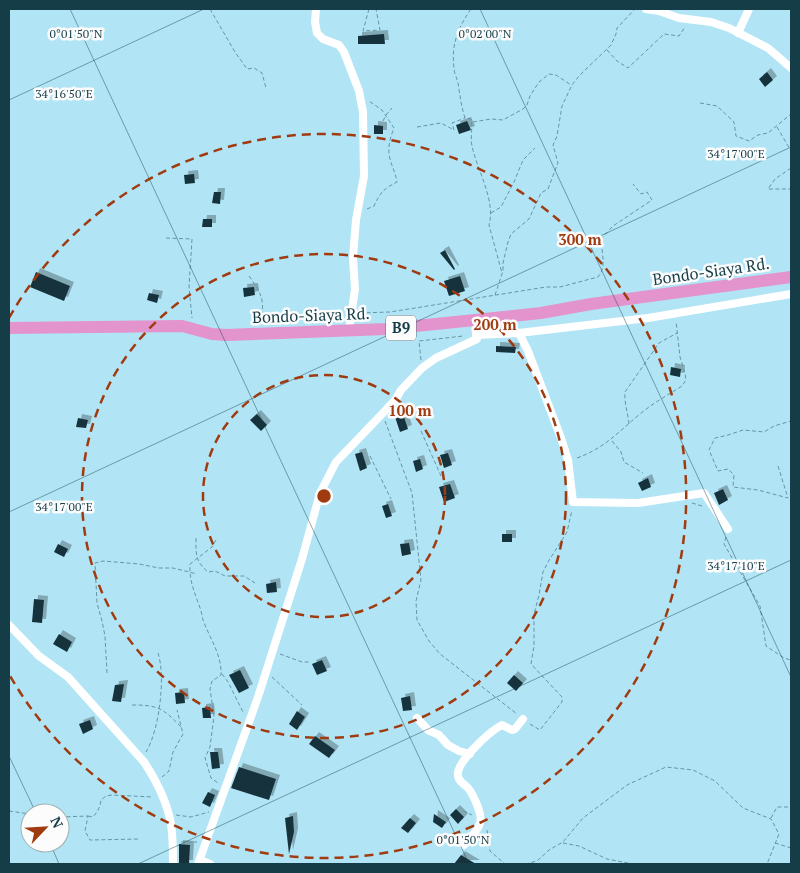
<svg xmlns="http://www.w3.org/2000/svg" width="800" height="873" viewBox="0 0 800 873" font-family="'PT Serif',serif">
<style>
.building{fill:#15333c;filter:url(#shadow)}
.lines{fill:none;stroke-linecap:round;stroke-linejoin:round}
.path{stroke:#6695a3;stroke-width:1;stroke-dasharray:4 2.5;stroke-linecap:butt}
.minor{stroke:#fff;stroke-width:8}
.trunk{stroke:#e494cc;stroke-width:12}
.ticks{fill:none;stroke:#143d48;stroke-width:1;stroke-opacity:0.45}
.ring{fill:none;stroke:#a03b10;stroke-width:2.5;stroke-dasharray:9 6}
.labels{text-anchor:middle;stroke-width:5;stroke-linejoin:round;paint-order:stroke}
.shield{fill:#fcfcfc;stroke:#5a767e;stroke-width:1}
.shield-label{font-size:15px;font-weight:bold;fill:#143d48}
.street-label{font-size:16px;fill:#143d48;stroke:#fcfcfc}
.ticks-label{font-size:12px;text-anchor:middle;fill:#143d48;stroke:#fcfcfc;stroke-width:5;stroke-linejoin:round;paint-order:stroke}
.centre{fill:#a03b10;stroke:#fcfcfc;stroke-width:2.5}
.ring-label{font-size:15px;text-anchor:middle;font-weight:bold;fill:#a03b10;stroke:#fcfcfc;stroke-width:5;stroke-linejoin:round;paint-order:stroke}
</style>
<defs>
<filter id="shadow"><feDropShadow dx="4" dy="-4" stdDeviation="0" flood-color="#0004"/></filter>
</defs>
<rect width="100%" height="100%" fill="#b1e5f6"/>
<g class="building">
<path d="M384,34L385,44H358V36Z"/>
<path d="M767,72L773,80L765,87L759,79Z"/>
<path d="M467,121L471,130L459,134L456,125Z"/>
<path d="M374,125L383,126V134H374Z"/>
<path d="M194,174L195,183L185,184L184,175Z"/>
<path d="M214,192H221L220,204L212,203Z"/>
<path d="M203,219H212V227H202Z"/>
<path d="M445,250L455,269L454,270L440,253Z"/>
<path d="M36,272L70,286L64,301L30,287Z"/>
<path d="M460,276L465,291L449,296L444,281Z"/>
<path d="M254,287L255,295L244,297L243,288Z"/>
<path d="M149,293L159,295L157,303L147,300Z"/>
<path d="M496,346L516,347L515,353L496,352Z"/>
<path d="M671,367L681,369L680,377L670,375Z"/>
<path d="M257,414L267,425L261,431L250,420Z"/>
<path d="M403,414L408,429L400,432L395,417Z"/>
<path d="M78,418L88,420L86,428L76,427Z"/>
<path d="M362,452L367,468L360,471L355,454Z"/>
<path d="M448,453L452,465L444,468L440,455Z"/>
<path d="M420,459L423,469L416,472L413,461Z"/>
<path d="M648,478L651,487L642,491L638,483Z"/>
<path d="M450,484L455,498L444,502L439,487Z"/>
<path d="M723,489L728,500L719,505L714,493Z"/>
<path d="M388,504L392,516L386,518L382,506Z"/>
<rect x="502" y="534" width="10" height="8"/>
<path d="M409,543L411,554L402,556L400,544Z"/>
<path d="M58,544L68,549L64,557L54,552Z"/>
<path d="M276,582L277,592L267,593L266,584Z"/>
<path d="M34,599L44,600L42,623L32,622Z"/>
<path d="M59,634L72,642L67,652L53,644Z"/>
<path d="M322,660L327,671L317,675L312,664Z"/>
<path d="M240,670L249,688L239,693L229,675Z"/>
<path d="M514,675L523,683L516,691L507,683Z"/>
<path d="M124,684L121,702L112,701L115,685Z"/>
<path d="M184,692L185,703L176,704L175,693Z"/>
<path d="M410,696L412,710L403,711L401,698Z"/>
<path d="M210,707L211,718H203L202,708Z"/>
<path d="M297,711L305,717L297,730L289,724Z"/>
<path d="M90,720L93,729L83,734L79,724Z"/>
<path d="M315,736L335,750L329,758L309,744Z"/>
<path d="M210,752H218L220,768L212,769Z"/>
<path d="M239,767L276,779L269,800L231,788Z"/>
<path d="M208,792L215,795L210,807L202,803Z"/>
<path d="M456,809L464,817L458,824L450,815Z"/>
<path d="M434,814L446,822L442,828L433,822Z"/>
<path d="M293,816L294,832L289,854L285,818Z"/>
<path d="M410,818L416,823L408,833L401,828Z"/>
<path d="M179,844L190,845L189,864H179Z"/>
<path d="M461,855L476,864H454Z"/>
</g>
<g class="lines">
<g class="path">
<path d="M210,9L235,52L247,69L254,68L262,73L266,88"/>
<path d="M369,9L363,31L380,30L376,9"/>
<path d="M471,9C458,28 451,44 454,68C454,73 457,78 458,83C460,95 461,106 465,118L471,119C473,128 470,138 472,146C477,170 496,201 489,225L502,273"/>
<path d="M607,50L617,61L628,68L664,34L679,36L685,27"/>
<path d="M700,103L717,106L734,122L736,136L749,141L758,135L768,133L791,114"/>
<path d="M383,121L386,115L392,108"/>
<path d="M473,122L491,119L503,120L523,109L527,105L530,96L539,82L549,74L556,75L571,85"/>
<path d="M417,127L441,123L454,130L452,123L465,118"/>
<path d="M777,127L791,151"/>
<path d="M791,168L775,179L768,189H791"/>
<path d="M367,209L374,206C380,193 383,189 397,182C396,174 392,167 390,159C387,148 390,138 394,128L382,110L369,101"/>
<path d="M491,213L501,207L514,182L523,160L535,148"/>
<path d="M166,238L192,239L189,287L192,318"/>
<path d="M249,276C261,293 264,297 262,318"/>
<path d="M495,295L503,271V263L508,242L511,234L529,219L541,193L548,189L554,173L558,163L553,145L557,136L562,106L572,85L579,76L611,45L616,34L617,28L635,9"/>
<path d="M360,313L390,312L546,287H560L598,277C608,265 600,252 602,238L613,226L652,200L647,192L641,194L633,184"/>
<path d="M261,323V319L343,314"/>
<path d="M421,360L419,341L463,336"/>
<path d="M385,421L412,493L421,580L416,601L417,620L429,641L440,654L517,714"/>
<path d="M629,424C628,413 624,403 625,392L659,343L677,333"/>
<path d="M421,431L441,476"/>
<path d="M612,441L621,452L624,462L643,473"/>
<path d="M370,456L391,499"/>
<path d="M577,458C605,448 618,432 640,414C653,403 668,395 682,386L686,380L685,373L680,357L676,321"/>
<path d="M778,466L788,498L758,490L733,487L734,475L728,469L718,471L709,450L715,438L728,435L743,430L764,432L774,426L791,421"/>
<path d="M692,503L702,506"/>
<path d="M726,537L724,544L760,606L766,646L784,658L791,660"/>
<path d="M196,538C196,554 195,561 208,572L215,571L225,576H244L255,583"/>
<path d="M216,540L212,547L190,564C189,580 194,591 199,605C201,610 202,615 203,620C210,639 222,655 221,675L212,681L210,689L214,716L210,747L205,758L211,778L218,783"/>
<path d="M280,654L302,662H311"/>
<path d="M107,673L105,636L102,621L97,603L95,563L103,561L139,564L159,568H173L197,574"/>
<path d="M222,674L228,682L244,714"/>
<path d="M272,677L302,705"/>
<path d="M132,705C158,705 163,708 181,727"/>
<path d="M530,724L540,730L562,702V697L531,664L534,646V614L539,595L543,572L548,562L567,532L572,510"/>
<path d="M146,752C159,731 166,677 158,653"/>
<path d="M162,777L169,771L173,752L183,734L177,710"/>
<path d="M9,811L30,814"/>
<path d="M463,811L472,815"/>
<path d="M176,815L191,817L209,812"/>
<path d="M88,816L93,817C98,811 100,808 101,800L106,796L112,795L153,797"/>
<path d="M60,817L88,816L85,831L90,840L140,839"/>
<path d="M771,818L777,807H791"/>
<path d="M487,830L490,851L505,864"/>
<path d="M181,842H197"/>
<path d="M563,843L579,846L607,859L633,864"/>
<path d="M775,843L791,848"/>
<path d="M525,864L537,861L549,850L563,842L583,818L627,785L666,767L693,770L715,781L743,808L771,819L779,834L767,864"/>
</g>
<g class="minor">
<path d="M316,9L315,22L317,33L323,39L339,45L344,52L359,91L363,112L364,176L356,220L353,258L355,289L349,330"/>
<path d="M646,9L659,11L679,18L711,22L729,28L768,48L791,68"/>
<path d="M738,33L749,9"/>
<path d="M519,333L648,318L791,294"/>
<path d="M476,335L519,333L528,351L561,438L568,460L573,502L638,503L704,493L728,529"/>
<path d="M9,625L39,656L68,677L144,762C156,780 167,802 171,824C173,837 173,851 173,864"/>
<path d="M417,718L428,730L439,735L448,745L459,751L470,754"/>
<path d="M447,839L454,838L464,845C469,839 478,831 480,823C483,815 473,794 468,788C464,784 459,782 458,776C455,763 490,731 502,725L512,730L515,729L523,719"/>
<path d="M200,860L210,864"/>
<path d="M198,864L258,697L302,559L320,493L336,462L382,414L396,399L401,390L422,368L436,358L477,339L475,320"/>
</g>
<path class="trunk" d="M9,328L182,326L212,334L226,335L386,329L475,320L541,313L591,304L791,277"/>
</g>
<path class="ticks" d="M70,9L469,864M480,9L791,677M9,100L204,9M9,512L791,147M9,756L36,813M50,843L59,864M138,864L791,560"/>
<g class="ring">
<circle cx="324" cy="496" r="121"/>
<circle cx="324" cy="496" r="242"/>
<path d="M9 318A362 362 0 1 1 9 674"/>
</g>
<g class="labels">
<rect class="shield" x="386" y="315.5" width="30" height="25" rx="4"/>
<g class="shield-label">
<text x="401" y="333">B9</text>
</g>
<g class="street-label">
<text transform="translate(711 271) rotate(-8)" y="6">Bondo-Siaya Rd.</text>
<text transform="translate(311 315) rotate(-2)" y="6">Bondo-Siaya Rd.</text>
</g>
</g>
<g class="ticks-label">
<text x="76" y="38">0°01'50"N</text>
<text x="485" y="38">0°02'00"N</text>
<text x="64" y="98">34°16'50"E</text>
<text x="736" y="158">34°17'00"E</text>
<text x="64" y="511">34°17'00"E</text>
<text x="736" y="570">34°17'10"E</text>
<text x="463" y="844">0°01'50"N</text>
</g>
<circle cx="324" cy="496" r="8" class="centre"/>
<g class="ring-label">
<text x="580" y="245">300 m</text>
<text x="495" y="330">200 m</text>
<text x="410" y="416">100 m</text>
</g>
<rect width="800" height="873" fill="none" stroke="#143d48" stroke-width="20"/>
<g transform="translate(45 828) rotate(65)"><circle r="24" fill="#fcfcfc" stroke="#9fb0b4"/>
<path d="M0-4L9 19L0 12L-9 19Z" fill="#a03b10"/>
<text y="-8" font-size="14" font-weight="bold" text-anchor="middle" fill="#143d48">N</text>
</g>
</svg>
